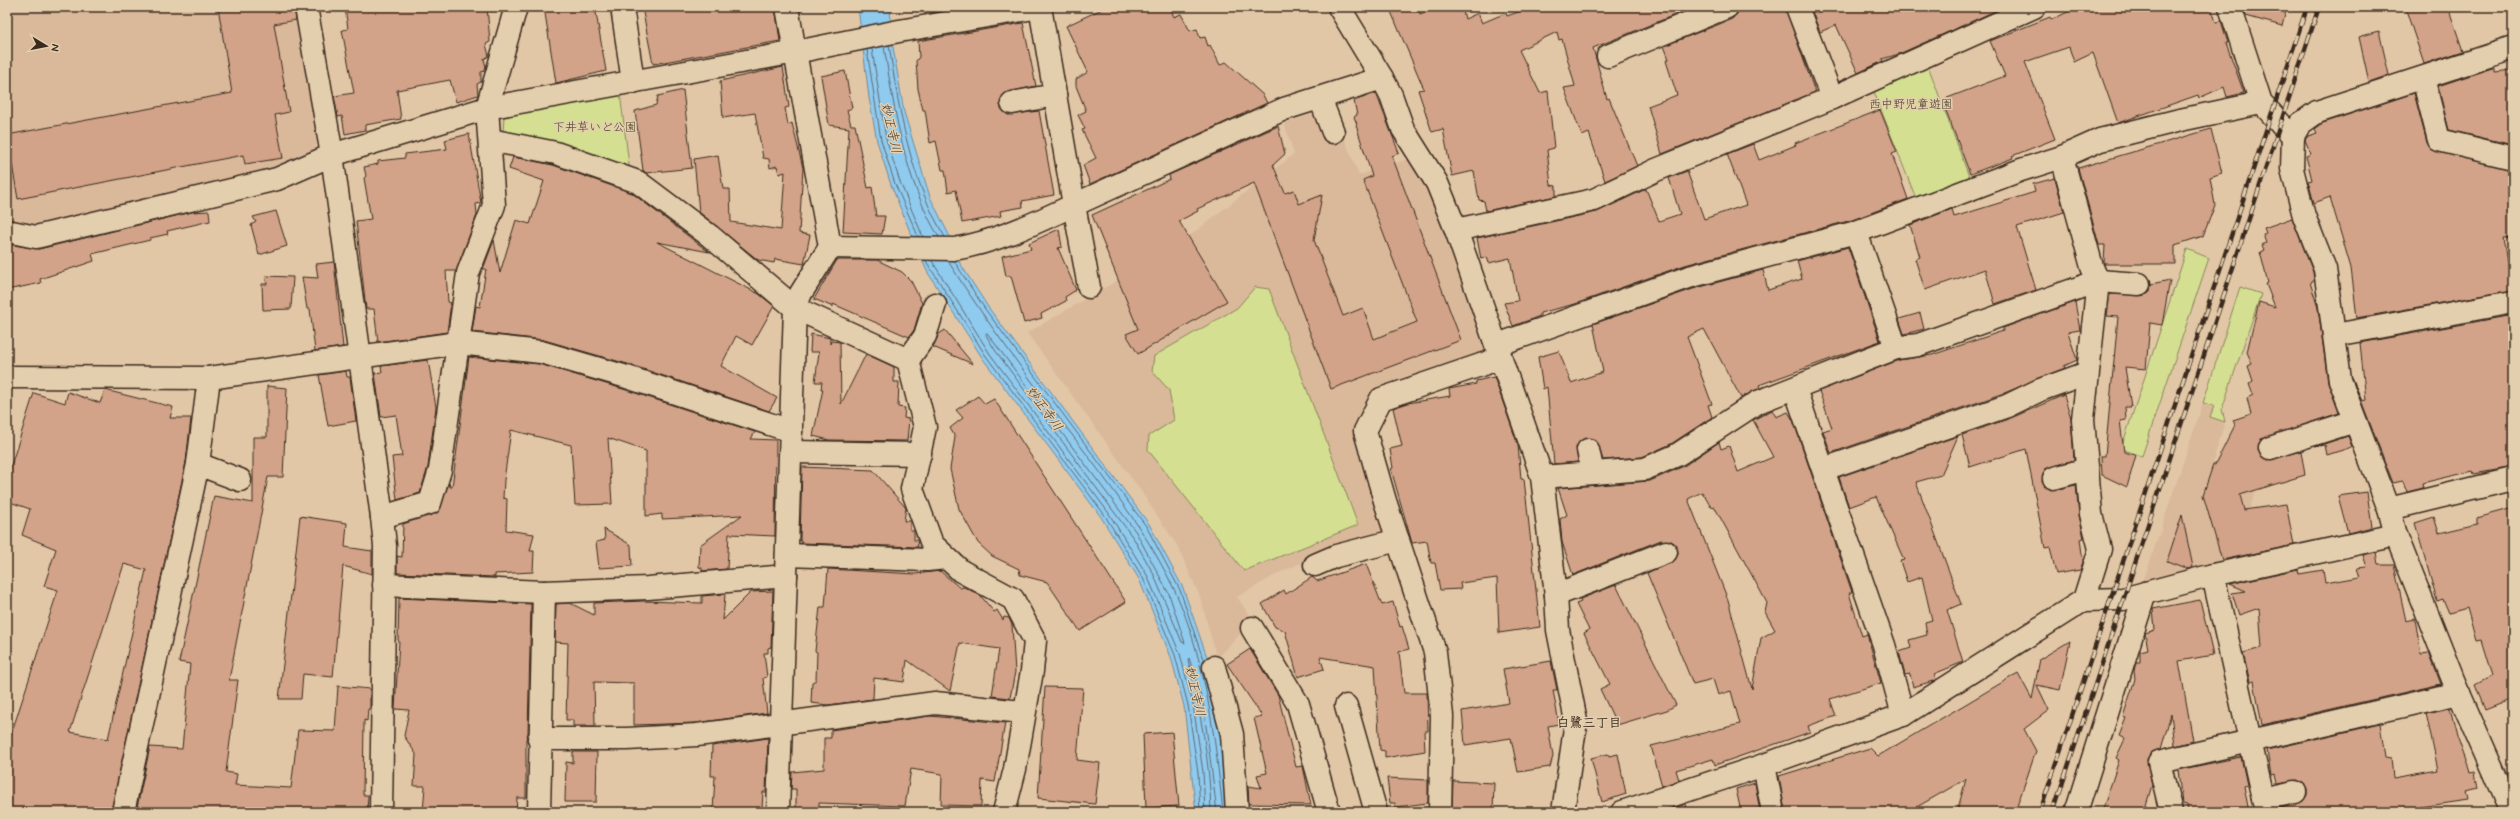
<svg xmlns="http://www.w3.org/2000/svg" width="2520" height="819" viewBox="0 0 2520 819" font-family="Mynerve,'Klee One',sans-serif">
<style>
.built{fill:#dab99b}
.green{fill:#d4df92;stroke:#888458}
.water{fill:#8fcaef;stroke:#6d8a9b}
.lines{fill:none;stroke-linecap:round;stroke-linejoin:round}
.shore{stroke:#5d6a72;stroke-width:1}
.building{fill:#d2a388;stroke:#3b2a1e;fill-rule:evenodd}
.minor-casing{stroke:#3b2a1e;stroke-width:25}
.minor{stroke:#e3cead;stroke-width:22}
.rail-casing{stroke:#3b2a1e;stroke-width:4.5}
.rail{stroke:#e3cead;stroke-width:3;stroke-dasharray:9;stroke-linecap:butt}
.labels{text-anchor:middle;stroke-width:3;stroke-linejoin:round;paint-order:stroke}
.park-label{font-size:12px;fill:#4a3c2a;stroke:#e3cead}
.water-label{font-size:13px;font-style:italic;fill:#433a33;stroke:#e3cead}
.neighbourhood-label{font-size:13px;font-weight:bold;fill:#3b2a1e;stroke:#e3cead}
</style>
<rect width="100%" height="100%" fill="#e2c7a7"/>
<filter id="ink" filterUnits="userSpaceOnUse"><feTurbulence type="fractalNoise" baseFrequency=".025" numOctaves="2"/><feDisplacementMap in="SourceGraphic" scale="8" xChannelSelector="R" yChannelSelector="G"/><feConvolveMatrix kernelMatrix="1 2 1 2 8 2 1 2 1" color-interpolation-filters="sRGB"/></filter>
<g filter="url(#ink)">
<g class="built">
<path d="M7,7H296L318,139L313,153L264,175L35,228L7,221Z"/>
<path d="M1332,108L1359,175L1408,159L1431,189L1488,347L1485,354L1374,393L1354,430L1384,529L1381,537L1312,558L1279,573L1237,597L1253,620L1217,659L1200,597L1178,547L1138,487L1027,333L1178,245L1294,154L1284,123Z"/>
<path d="M2203,403L2214,406L2210,417L2225,422L2213,462L2259,480L2232,563L2142,585Z"/>
</g>
<g class="green">
<path d="M1927,63L1971,182L1917,201L1872,87Z"/>
<path d="M620,93L630,173L503,135L504,115Z"/>
<path d="M2187,249L2209,258L2142,456L2121,449Z"/>
<path d="M1255,287L1269,289L1358,525L1244,571L1148,450L1149,436L1174,420L1169,390L1152,371L1154,356L1237,308Z"/>
<path d="M2240,287L2261,294L2222,409L2225,422L2210,417L2214,406L2203,403Z"/>
</g>
<path class="water" d="M858,7H890L892,41L904,112L930,197L952,241L956,257L988,307L1149,524L1183,588L1208,660L1218,700L1232,812H1196L1184,706L1171,657L1139,579L1101,517L983,359L928,273L920,256L891,185L877,141L869,98Z"/>
<g class="lines">
<g class="shore">
<path d="M889,45C899,110 910,180 945,237"/>
<path d="M884,46C894,109 905,182 939,237"/>
<path d="M872,49L886,139L900,182L923,237"/>
<path d="M867,50L881,140L895,184L918,236"/>
<path d="M926,261L986,356L1104,514L1143,578L1175,655L1188,705L1198,773L1200,812"/>
<path d="M932,261L990,354L1108,512L1147,575L1180,654L1193,704L1203,772L1205,812"/>
<path d="M948,261C990,329 1040,392 1088,456C1120,499 1152,542 1175,591C1206,660 1215,737 1223,812"/>
<path d="M954,261L985,309L1146,526L1180,590L1204,662"/>
<path d="M987,333L1136,532L1169,594L1185,643L1182,642L1153,573L1134,539L995,350L986,335Z"/>
<path d="M1211,812C1210,761 1200,710 1188,660L1189,658L1203,703L1217,812"/>
</g>
</g>
<g class="building">
<path d="M218,7H294L296,20L274,24L289,112L275,115L283,158L245,164L243,155L18,199L7,135L232,93Z"/>
<path d="M345,7H487L490,42L486,44L489,56L484,59L486,67L485,71L481,72V82L477,84L478,95L456,102L450,80L397,90L401,119L365,125V130L345,134L342,116L338,117L334,96L354,93L342,30L348,29Z"/>
<path d="M544,7H595L606,71L556,83Z"/>
<path d="M642,7H775L780,41L653,64Z"/>
<path d="M924,7H966L925,14Z"/>
<path d="M1106,7H1170L1174,17L1181,14L1190,31L1197,29L1200,38L1205,37L1208,46L1210,45L1220,65L1226,62L1263,95L1267,103L1090,184L1083,165L1096,158L1082,130L1085,129L1078,115L1086,111L1076,86V79L1088,72L1066,26Z"/>
<path d="M1389,7H1418L1420,14L1443,7H1462L1465,19L1478,13L1482,23L1506,13L1507,16L1532,7H1694L1593,48L1607,99L1609,98L1637,166L1605,181L1589,133L1582,136L1564,88L1575,86L1562,39L1559,40L1557,32L1519,50L1540,93L1548,91L1554,148L1547,150L1551,185L1556,186V196L1486,211L1484,201L1479,200L1474,171L1452,176L1443,129L1432,132L1418,90L1424,89Z"/>
<path d="M1739,7H1785L1815,92L1662,154L1648,106L1677,95L1666,61L1669,59L1664,46L1732,19L1737,14Z"/>
<path d="M1810,7H2004L1899,54L1882,59L1883,61L1858,73L1836,25L1820,32Z"/>
<path d="M2078,7H2211L2216,22L2221,21L2228,43H2226L2244,93L2227,97L2224,87L2199,98L2198,95L2118,123L2093,53L2074,62L2069,47L2025,62L2055,139L2012,156L2013,158L1970,174L1942,100L2005,76L1990,41L2050,17L2051,20Z"/>
<path d="M2243,7H2287L2282,26L2246,16Z"/>
<path d="M2405,7H2448L2463,51L2424,64Z"/>
<path d="M1023,23L1036,86L1004,93L1000,105L1003,111L1008,115L1039,111L1054,195L1022,201L1023,207L1000,211L1001,216L962,223L956,190L948,192L945,170H942L936,141L930,143L925,110H923L918,89L916,61L919,57L918,41Z"/>
<path d="M2379,31L2389,75L2369,82L2359,37Z"/>
<path d="M783,67L789,107L785,108L788,125L792,123L803,168L799,233L810,235L804,264L775,259L774,263L758,260L699,212L694,159L718,155L723,189H730L731,222L781,230L785,172L779,174L777,166L770,168L769,159L763,158L755,113L723,118L720,81Z"/>
<path d="M2492,68H2495V72L2513,70V145L2449,130L2438,86Z"/>
<path d="M845,71L852,108L847,110L851,125H855L868,188L872,187L876,216H885L882,234L843,232L849,128L829,125L821,76Z"/>
<path d="M683,90L692,168L646,173L643,170L635,111L656,105L658,96Z"/>
<path d="M1376,93L1399,153L1392,156L1461,340L1331,389L1254,183L1197,209L1198,211L1179,221L1227,301L1138,354L1126,334L1138,329L1092,215L1170,179L1169,175L1278,126L1285,154L1273,165L1285,193L1294,190L1299,204L1322,195L1314,240L1343,316L1363,308L1374,339L1417,322L1363,180L1372,176L1356,125L1357,124L1354,117L1357,115L1354,101Z"/>
<path d="M2414,93L2427,143L2431,149L2513,170V237L2504,238L2513,290L2357,318L2351,268L2330,197L2314,203L2308,181L2312,180L2306,156L2311,154L2305,140L2308,136L2317,133L2315,129L2323,123Z"/>
<path d="M1880,110L1897,152L1892,154L1908,199L1852,220L1685,265L1575,304L1540,313V316L1513,326L1504,303L1518,301L1510,258L1489,263L1487,257L1481,259L1477,238L1597,212L1646,189L1659,221L1680,214L1669,178L1687,171L1704,219L1746,205L1727,154L1753,144L1759,160L1796,145L1795,143Z"/>
<path d="M2211,129L2222,173L2210,177L2215,205L2203,236L2175,245V264H2104L2105,245H2099L2078,168Z"/>
<path d="M469,134L481,203L476,204L477,215L456,271H446L448,302L451,303L447,332L378,342L374,309H366L356,221L371,219L364,178L366,176L364,167L378,164V161L405,158V154L447,149L445,140Z"/>
<path d="M513,157L553,165L632,193L709,252L657,242L759,294L774,306L752,345L736,336L721,366L777,398L769,411L631,365L544,340L472,332L476,306L480,307L486,269H483L494,240L500,273L516,220L530,224L544,181L509,169Z"/>
<path d="M2055,178L2064,212L2017,227L2036,290L1995,304L1985,269L1925,290L1915,259L1920,257L1910,225L1952,209L1954,217L2035,192L2033,184Z"/>
<path d="M209,211L210,221L167,231L168,234L150,238V240L92,254L94,261L40,279L41,283L7,290V244L39,249L192,212Z"/>
<path d="M276,211L287,246L259,255L251,225L256,222L253,217Z"/>
<path d="M2292,218L2313,272L2314,280L2310,282L2318,308L2328,382L2339,413L2261,439L2258,451L2267,460L2301,451L2305,475L2240,495L2244,510L2286,504L2294,545L2222,560L2203,495L2213,465H2215L2235,425L2233,420L2251,414L2247,398L2253,395L2249,384L2253,381L2248,366L2252,364L2247,352L2259,302L2275,307L2266,284L2268,283L2260,252L2264,250L2262,245L2266,243L2263,235L2266,233L2264,228Z"/>
<path d="M1059,229L1062,247L1058,248L1076,290L1065,297L1066,301L1041,314L1042,318L1024,323L1011,276H1006L1002,256L1031,249L1029,243Z"/>
<path d="M1848,247L1880,341L1759,385L1760,388L1741,398L1704,329L1687,337L1712,404L1708,405L1712,417L1671,444L1642,457L1603,460L1597,442L1586,438L1576,446L1578,462L1554,464L1547,387L1543,389L1538,357L1559,351L1571,383L1603,372L1593,324L1693,289L1763,270L1768,290L1802,279L1797,261Z"/>
<path d="M837,260H877L902,272L911,281L922,303L914,330L909,337L833,304V307L814,299Z"/>
<path d="M334,262L343,347L315,351L310,309H307L302,277L318,278L316,264Z"/>
<path d="M265,276L293,277L291,309L263,310L262,284H267Z"/>
<path d="M2170,280L2162,325L2150,323L2146,369L2125,367L2131,407H2125L2126,420L2120,421L2124,452L2136,455L2127,487L2102,475L2101,456H2105L2118,317L2107,316L2110,294L2144,295L2150,291L2151,284Z"/>
<path d="M2075,302L2080,330L2068,332L2077,360L2064,366L2065,368L2002,394L1831,453L1823,431L1832,428L1819,391L1899,360L1932,355L2003,331V328Z"/>
<path d="M1920,313L1924,329L1904,334L1899,319Z"/>
<path d="M2513,315V467L2474,474L2473,471L2422,483L2423,488L2407,492L2403,481L2393,483L2352,377L2362,401L2366,400L2360,343Z"/>
<path d="M945,330L973,364L933,347L939,334Z"/>
<path d="M811,334L830,338V344L831,341L840,342L841,404L866,354L894,367V382H899L898,407L905,408L904,418L909,419L907,441L829,440L813,436L823,389H821L822,382H815L819,352H810Z"/>
<path d="M469,357L539,364L623,389L755,432L751,439L776,440L775,536L729,534L727,569L702,571V568L699,567L700,545L742,515L662,519V514L646,516V451L608,438L612,504L575,505L571,445L511,430L504,480L503,498L507,499L506,530L534,534L530,551H534L533,572L495,574V577L397,573V556L402,557L403,524L438,512L449,483L450,487H452Z"/>
<path d="M428,360L436,407L428,467L420,493L397,500L392,457L402,456L396,415L381,417L375,373L382,372L381,366Z"/>
<path d="M346,371L347,377H350L356,421L328,426L319,375Z"/>
<path d="M1494,377L1518,445L1521,479H1524L1540,627L1499,633L1497,578L1460,583L1461,589L1440,590L1435,563H1431L1427,541L1412,543L1391,469L1393,468L1390,449L1402,446L1393,408L1408,403L1450,396L1449,389L1476,384V381Z"/>
<path d="M267,386L287,388L283,477H268L229,680H238L226,772L237,774L235,785L291,788L298,730L335,731L338,686L370,689V709H368L367,721L364,720L363,795H368L367,812H136L150,747L182,749L190,664L179,662L214,496L253,503V437H267Z"/>
<path d="M105,390L173,407L170,418H191L186,462L111,812H7V747L58,590L44,586L56,549L22,535L30,509L7,501V478L34,393L65,403L68,392L100,403ZM124,564L146,570L108,739L70,732Z"/>
<path d="M2064,395L2071,418L2074,460L2045,469L2042,481L2046,487L2051,490L2076,485L2079,515L2084,538L2080,539L2083,562L2080,570L2056,574L2050,547L2045,548L2026,449L1970,467L1962,435L2011,418Z"/>
<path d="M978,396L985,404L994,399L1126,602L1080,631L1047,582L1020,575L1019,569L992,556L978,543L959,509L950,469L955,437L950,428L963,418L956,410Z"/>
<path d="M1772,410L1776,417L1788,412L1793,420L1852,592L1849,593L1862,636L1867,634L1881,683L1830,699L1836,716L1808,726L1810,732L1715,765L1713,759L1676,770L1679,780L1662,786L1651,746L1740,724L1731,691L1718,695L1713,679L1693,684L1647,573L1675,560L1678,553L1674,543L1661,540L1573,575L1562,542L1560,519L1567,515L1558,488L1650,481L1684,466L1719,442L1721,449L1729,446L1738,472L1773,457L1753,420ZM1702,492L1711,507L1714,506L1767,603L1765,612L1775,630L1761,638L1752,689L1728,600L1688,499Z"/>
<path d="M1958,436L1941,475L1916,482L1961,604L1947,610L1963,662L1934,674L1936,679L1933,681L1913,687L1910,674L1905,675L1899,652L1911,648L1909,640L1927,635L1925,622L1932,620L1922,577L1907,582L1900,561L1904,560L1876,497L1849,507L1839,477Z"/>
<path d="M2348,436L2352,447L2327,455L2325,445L2315,447Z"/>
<path d="M802,467L873,470L906,508L904,521H910V530L914,531V540H917L918,547L802,543L800,540Z"/>
<path d="M2367,492L2372,527L2348,533L2338,496Z"/>
<path d="M2513,508V699L2485,710L2475,685L2492,676L2481,640L2476,641L2467,608L2449,613L2443,599L2437,601L2415,523L2434,517L2439,533L2477,524V518Z"/>
<path d="M2182,515L2193,567L2188,569L2167,561Z"/>
<path d="M300,516L347,523L345,547L372,551V574L343,566L333,677L303,674L301,699H279Z"/>
<path d="M604,529L631,545L632,566L599,568L596,542L605,540Z"/>
<path d="M2376,552L2378,565H2394L2406,621L2415,619L2421,654L2429,653L2441,684L2262,725L2254,681L2250,682L2243,653L2262,648L2259,608L2239,615L2232,593L2246,591L2230,584L2298,569L2299,574L2323,570L2325,583L2360,577L2357,568L2367,567L2363,555Z"/>
<path d="M1366,564L1382,605L1393,602L1400,627L1402,626L1409,649L1399,652L1404,693H1427L1428,731H1424L1425,751L1385,758V751L1380,750L1375,666L1320,657L1324,669L1298,677L1285,631L1275,627L1262,604L1284,590L1286,594L1312,577L1317,581Z"/>
<path d="M828,569L915,574L940,571L960,588L964,587L980,595L994,612L997,610L1003,620L1004,617L1009,618L1012,625L1015,672L1010,698L992,696L999,649L960,643L950,691L907,660L904,682L874,678L873,699L828,705L811,703L812,682L816,680L817,652L815,651L820,607H825Z"/>
<path d="M1616,585L1676,705L1667,710L1617,725L1600,689L1610,684L1584,633L1589,630L1576,604L1581,602L1580,599Z"/>
<path d="M773,591L771,647L768,648V653H764L767,677L763,678L767,713L696,723L634,725V683L594,682L595,726H573V720H566L568,643L555,642L556,604L570,603L594,615V603L644,601L702,603V596L725,594L723,620L751,592Z"/>
<path d="M399,598L531,604L528,733L526,739V798H517L516,812H423L425,786H414L416,754L404,736L409,710L395,709L399,641L398,640Z"/>
<path d="M2200,600L2213,655L2179,661L2193,741L2175,746L2171,714L2161,749L2151,753L2147,759L2152,785L2144,812H2102L2119,760L2116,758L2125,739L2119,736L2126,718L2123,717L2135,679L2134,671L2136,662H2140V651L2148,649L2145,633L2155,630L2153,609Z"/>
<path d="M2070,641L2060,690L2037,685L2049,710L2024,729L2036,751L2015,812H1957L1966,779L1908,812H1785L1779,776L1870,748L1878,756L2018,673L2032,699L2040,659Z"/>
<path d="M1250,649L1278,695L1296,767L1303,766L1311,805L1249,804L1248,786L1261,788L1257,775L1267,773L1254,718L1262,716L1227,664Z"/>
<path d="M1551,661L1557,690H1553L1559,724L1548,726L1553,756L1550,767L1518,772L1511,738L1465,745L1462,711L1509,703L1503,669Z"/>
<path d="M1045,687L1083,688L1077,760L1100,763L1095,804L1038,798Z"/>
<path d="M2450,708L2457,736L2470,772L2475,771L2478,788L2467,791L2469,800L2420,807L2421,809L2402,812H2280L2282,808L2303,801L2307,795V789L2298,780L2277,783L2275,775L2271,776L2267,750L2380,724L2385,757L2391,758L2393,778L2438,770L2426,713Z"/>
<path d="M930,716L1005,723L995,782L982,780L981,806L941,805L942,774L911,769L905,806L819,803V810L796,812V789H791L792,772L824,769V738H831V730Z"/>
<path d="M1172,732L1179,806L1146,808L1143,734Z"/>
<path d="M768,738L766,792H763L762,809L754,812H713L715,776H711L712,746Z"/>
<path d="M573,752H597L596,802H565L566,762L573,763Z"/>
<path d="M1608,754L1609,756L1618,754L1626,794L1602,802L1591,758Z"/>
<path d="M2241,757L2247,785L2244,786L2249,812H2188L2187,805L2182,804L2178,770Z"/>
<path d="M1387,778L1428,780V803L1396,807L1395,803H1390Z"/>
<path d="M1453,781L1494,783L1493,812H1452Z"/>
<path d="M1755,783L1760,812H1741L1736,789Z"/>
<path d="M1686,804L1688,812H1669V810Z"/>
</g>
<g class="lines">
<defs>
<g id="minor">
<path d="M306,7L332,155L382,517L385,546L381,812"/>
<path d="M622,7L633,82"/>
<path d="M1339,7L1382,78L1391,95L1403,129L1437,183L1456,230L1542,477L1556,595L1558,630L1576,721L1563,812"/>
<path d="M1797,7L1832,98"/>
<path d="M2230,7L2261,103C2273,113 2280,126 2293,136"/>
<path d="M1608,56L1727,7"/>
<path d="M2423,78L2439,140L2513,158"/>
<path d="M1320,98L1333,132"/>
<path d="M1012,103L1055,95"/>
<path d="M490,140L556,153L638,182L710,236L795,308L908,360L925,427L912,489L932,544L961,571L1013,599L1035,641L1032,671L1015,769L1004,812"/>
<path d="M2062,157L2092,267L2098,281L2083,419L2091,514L2100,549L2084,600"/>
<path d="M1456,230L1594,200L1656,170L1832,98L2034,7"/>
<path d="M7,231L36,237L277,179L332,155L487,108L796,52L899,31L1040,7"/>
<path d="M1856,232L1896,348"/>
<path d="M830,247L954,249C996,242 1035,223 1074,205L1040,7"/>
<path d="M1089,287L1074,205L1284,109L1382,78"/>
<path d="M2335,335L2513,302"/>
<path d="M1497,345L1689,277L1856,232L2021,170L2062,157L2100,140L2180,120L2261,103"/>
<path d="M908,360L925,336L935,304"/>
<path d="M7,377L209,378L458,343L541,352L627,377L791,431"/>
<path d="M1795,389L1884,645L1903,715"/>
<path d="M2270,448L2355,421"/>
<path d="M1588,450L1593,473"/>
<path d="M791,452L920,454"/>
<path d="M198,464L240,480"/>
<path d="M1824,469L2007,406L2040,390L2087,373"/>
<path d="M1542,477L1645,469L1677,455L1758,402L1896,348L1918,345L2098,281L2139,284"/>
<path d="M2054,478L2087,469"/>
<path d="M2389,509L2513,479"/>
<path d="M382,517L430,503L440,470L468,273L494,205L487,108L516,7"/>
<path d="M787,555L927,560L946,558"/>
<path d="M1315,565L1336,556L1398,540"/>
<path d="M2213,575L2266,812"/>
<path d="M384,585L544,592L648,588L786,576"/>
<path d="M1556,595L1666,552"/>
<path d="M1252,628L1298,704L1329,812"/>
<path d="M1214,667L1232,734L1237,812"/>
<path d="M1346,706L1376,812"/>
<path d="M539,739H627L697,735L935,703L1023,712"/>
<path d="M1764,765L1773,812"/>
<path d="M2263,799L2295,792"/>
<path d="M123,812L198,464L209,378"/>
<path d="M539,812L544,592"/>
<path d="M778,812L795,308L801,293L830,247L787,7"/>
<path d="M1440,812L1442,716L1435,652L1385,501L1365,431L1381,399L1501,358"/>
<path d="M1622,812L1764,765L1903,715L2084,600L2123,599L2213,575L2396,535"/>
<path d="M2076,812L2145,593"/>
<path d="M2171,812L2159,762L2459,693"/>
<path d="M2511,812L2454,682L2396,535L2389,509L2340,380L2325,269L2304,216L2292,169L2293,136L2300,124L2317,112L2513,48"/>
</g>
</defs>
<use href="#minor" class="minor-casing"/>
<use href="#minor" class="minor"/>
<defs>
<g id="rail">
<path d="M2040,812L2307,7"/>
<path d="M2053,812L2319,7"/>
</g>
</defs>
<use href="#rail" class="rail-casing"/>
<use href="#rail" class="rail"/>
</g>
</g>
<g class="labels">
<g class="park-label">
<text x="1911" y="108">西中野児童遊園</text>
<text x="595" y="131">下井草いど公園</text>
</g>
<g class="water-label">
<text transform="translate(892 128) rotate(77)" y="5">妙正寺川</text>
<text transform="translate(1045 408) rotate(54)" y="5">妙正寺川</text>
<text transform="translate(1196 691) rotate(77)" y="5">妙正寺川</text>
</g>
<g class="neighbourhood-label">
<text x="1589" y="727">白鷺三丁目</text>
</g>
</g>
<rect width="2520" height="819" fill="none" stroke="#e3cead" stroke-width="24"/>
<rect x="12" y="12" width="2496" height="795" fill="none" stroke="#3b2a1e" stroke-width="1.5" filter="url(#ink)"/>
<g transform="translate(46 46) rotate(100)" stroke="#e3cead" stroke-width="3" paint-order="stroke">
<path d="M0-3L7 15L0 10L-7 15Z" fill="#3b2a1e"/>
<text y="-6" font-size="11" font-weight="bold" text-anchor="middle" fill="#3b2a1e">N</text>
</g>
</svg>
